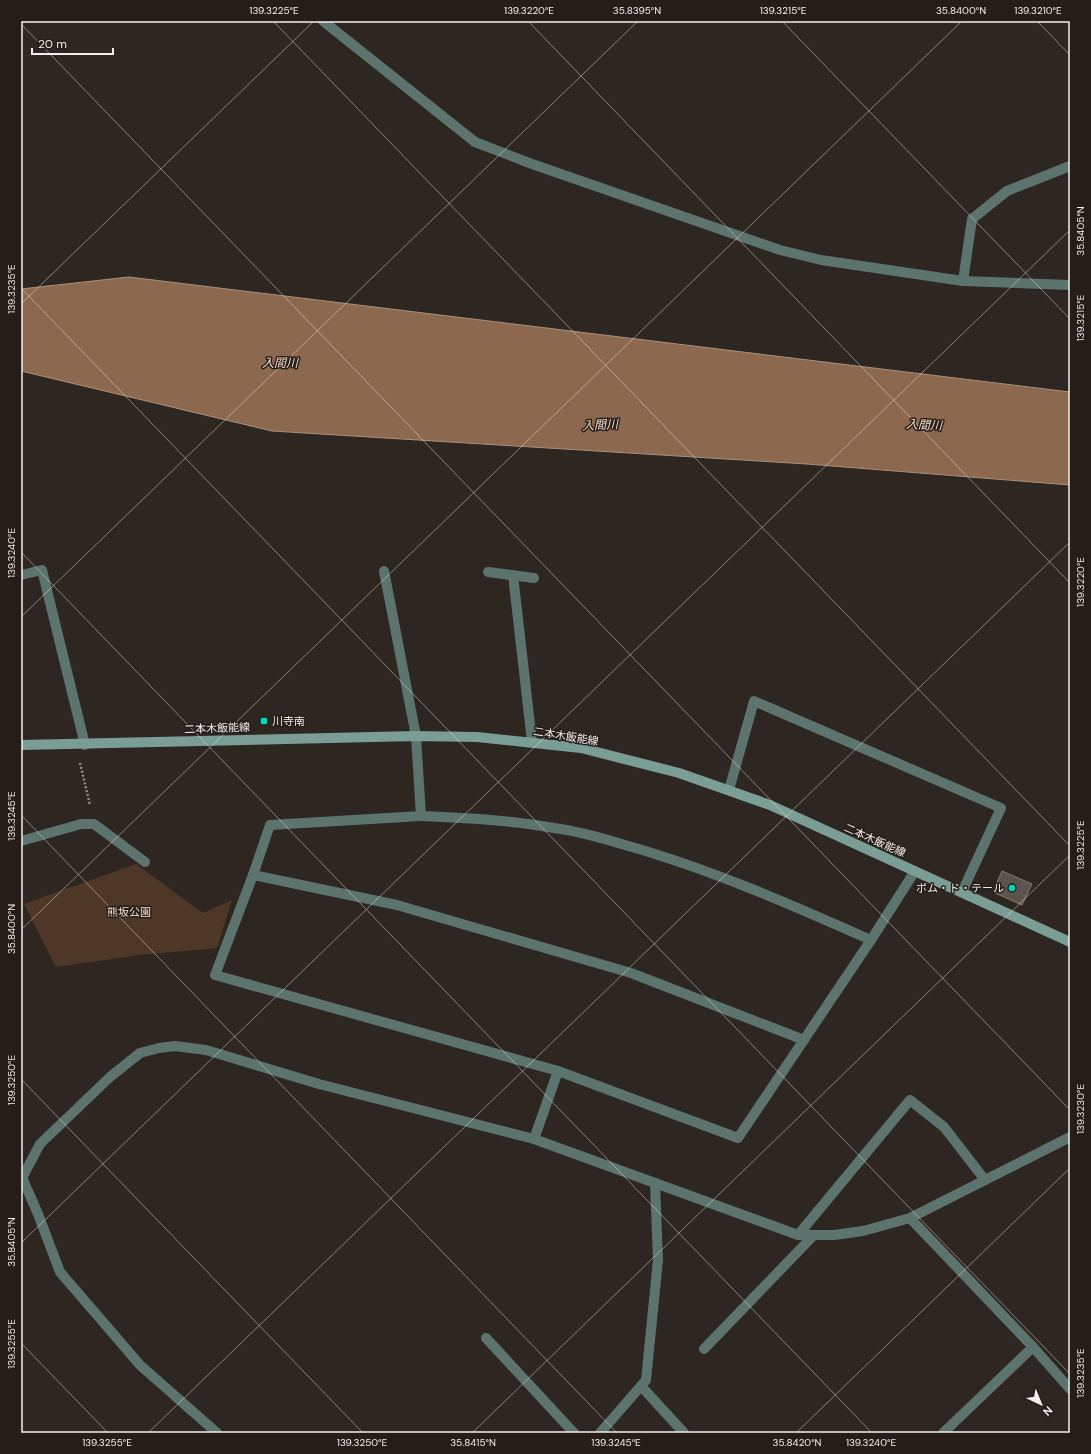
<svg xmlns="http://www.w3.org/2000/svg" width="1091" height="1454" viewBox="0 0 1091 1454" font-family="'DM Sans','Noto Sans JP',sans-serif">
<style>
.green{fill:#4e3726}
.water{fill:#8c684e;stroke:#ab907d}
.building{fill:#5c534d;stroke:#837a73}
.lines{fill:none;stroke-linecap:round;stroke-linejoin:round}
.path{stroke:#938d88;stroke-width:2.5;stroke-dasharray:2 2;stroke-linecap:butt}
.service{stroke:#5d736d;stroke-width:10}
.pedestrian{stroke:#5d736d;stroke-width:10}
.minor{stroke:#5d736d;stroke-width:10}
.secondary{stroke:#7a9e95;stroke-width:10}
.ticks{fill:none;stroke:#f4efeb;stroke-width:1;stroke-opacity:0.45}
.poi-dot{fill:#00d5b7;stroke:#241d18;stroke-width:1.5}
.labels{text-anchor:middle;stroke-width:3;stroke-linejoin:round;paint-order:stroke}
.poi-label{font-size:11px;fill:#f4efeb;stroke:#241d18;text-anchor:start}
.street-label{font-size:11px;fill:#f4efeb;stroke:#241d18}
.park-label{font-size:11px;fill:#f6dccb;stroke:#241d18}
.water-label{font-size:12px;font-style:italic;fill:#f6ddcc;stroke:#241d18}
.neatline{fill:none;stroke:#f4efeb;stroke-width:1.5}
.ticks-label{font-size:10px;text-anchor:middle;fill:#f4efeb}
</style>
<rect width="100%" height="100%" fill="#2e2721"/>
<path class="green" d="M136,864L203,913L232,900L217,948L140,955L56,967L24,904Z"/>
<path class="water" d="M129,277L1070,392V485L807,464L272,431L21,371V289Z"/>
<path class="building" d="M1002,871L1032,884L1022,905L993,892Z"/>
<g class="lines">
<path class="path" d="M80,763L90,805"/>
<g class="service">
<path d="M384,571L416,736"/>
<path d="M488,572L534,578"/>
<path d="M21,575L42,570L85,745"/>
<path d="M513,575L532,742"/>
<path d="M729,790L754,701L1001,808L962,892"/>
<path d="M21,841L81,824H94L145,862"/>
<path d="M486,1338L574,1433"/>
<path d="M704,1349L813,1236"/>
</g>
<path class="pedestrian" d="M534,1139L558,1071"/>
<g class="minor">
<path d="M323,21L475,142L532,164L780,250L821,260L963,281L1070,285"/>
<path d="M963,281L972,219L1007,191L1070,166"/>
<path d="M416,736L421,816L270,825L253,875L215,975L558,1071L738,1138L871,940L915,871"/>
<path d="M421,816C465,818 510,820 554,828C578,831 602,838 625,845C710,869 790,904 871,940"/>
<path d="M253,875L397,905L631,973L804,1040"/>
<path d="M21,1175L38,1214L60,1272L140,1365L217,1433"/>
<path d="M21,1180L40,1144L110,1077L140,1053L159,1048L175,1046L206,1050L319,1084L534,1139L798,1235H834L863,1231L910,1218L1070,1137"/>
<path d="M655,1183L658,1260L646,1380L641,1386L684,1433"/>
<path d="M910,1218L1033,1347"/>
<path d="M798,1235L910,1100L944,1127L985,1180"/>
<path d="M600,1433L641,1386"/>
<path d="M943,1433L1033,1347L1070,1389"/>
</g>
<path class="secondary" d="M21,745L416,736L477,737L581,748L679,773L770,805L1070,942"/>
</g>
<path class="ticks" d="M273,21L1070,846M528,21L1070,583M782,21L1070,319M1037,21L1070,55M21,24L1070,1110M21,288L1070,1374M21,304L314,21M21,552L872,1433M21,617L638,21M21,815L617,1433M21,930L962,21M21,1079L363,1433M21,1243L1070,230M21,1343L108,1433M148,1433L1070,542M472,1433L1070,855M796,1433L1070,1168"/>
<g class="poi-dot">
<rect x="260" y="717" width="8" height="8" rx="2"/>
<circle cx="1012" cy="888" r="4"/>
</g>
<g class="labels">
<g class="poi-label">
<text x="272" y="725">川寺南</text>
<text x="1004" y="892" text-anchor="end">ポム・ド・テール</text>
</g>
<g class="street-label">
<text transform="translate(217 728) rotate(-2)" y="4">二本木飯能線</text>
<text transform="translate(566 736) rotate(9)" y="4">二本木飯能線</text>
<text transform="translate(875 840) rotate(24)" y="4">二本木飯能線</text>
</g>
<g class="park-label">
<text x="129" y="916">熊坂公園</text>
</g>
<g class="water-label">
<text x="280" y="367">入間川</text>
<text transform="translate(600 425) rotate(-3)" y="4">入間川</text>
<text transform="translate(924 425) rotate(3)" y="4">入間川</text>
</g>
</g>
<rect width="1091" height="1454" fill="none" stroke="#241d18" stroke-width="44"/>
<g transform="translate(1041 1404) rotate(136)" stroke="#241d18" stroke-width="3" paint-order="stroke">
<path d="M0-3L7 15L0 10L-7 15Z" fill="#f4efeb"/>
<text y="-6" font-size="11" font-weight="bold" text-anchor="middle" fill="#f4efeb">N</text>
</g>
<path d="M32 48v6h81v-6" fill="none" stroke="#f4efeb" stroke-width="2"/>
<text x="38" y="48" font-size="12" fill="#f4efeb" stroke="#241d18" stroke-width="3" paint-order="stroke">20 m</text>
<rect x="22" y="22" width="1047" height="1410" class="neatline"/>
<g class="ticks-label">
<text x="274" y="14">139.3225°E</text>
<text x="529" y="14">139.3220°E</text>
<text x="637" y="14">35.8395°N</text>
<text x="783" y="14">139.3215°E</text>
<text x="961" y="14">35.8400°N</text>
<text x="1038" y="14">139.3210°E</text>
<text transform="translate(1080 231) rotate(-90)" y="4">35.8405°N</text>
<text transform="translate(11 289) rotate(-90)" y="4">139.3235°E</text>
<text transform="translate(1080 318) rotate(-90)" y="4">139.3215°E</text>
<text transform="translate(11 553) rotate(-90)" y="4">139.3240°E</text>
<text transform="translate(1080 582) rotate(-90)" y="4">139.3220°E</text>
<text transform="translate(11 816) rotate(-90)" y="4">139.3245°E</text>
<text transform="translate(1080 845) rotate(-90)" y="4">139.3225°E</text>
<text transform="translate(11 929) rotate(-90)" y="4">35.8400°N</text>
<text transform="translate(11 1080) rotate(-90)" y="4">139.3250°E</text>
<text transform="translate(1080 1109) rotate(-90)" y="4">139.3230°E</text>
<text transform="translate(11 1242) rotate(-90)" y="4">35.8405°N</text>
<text transform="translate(11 1344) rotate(-90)" y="4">139.3255°E</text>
<text transform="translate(1080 1373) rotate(-90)" y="4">139.3235°E</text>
<text x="107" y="1446">139.3255°E</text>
<text x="362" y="1446">139.3250°E</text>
<text x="473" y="1446">35.8415°N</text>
<text x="616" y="1446">139.3245°E</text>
<text x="797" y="1446">35.8420°N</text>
<text x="871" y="1446">139.3240°E</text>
</g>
</svg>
